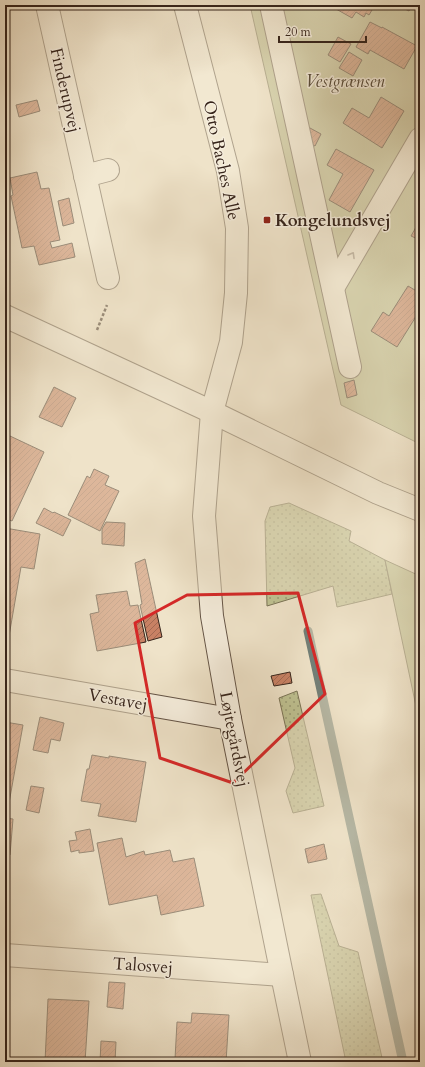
<svg xmlns="http://www.w3.org/2000/svg" width="425" height="1067" viewBox="0 0 425 1067" font-family="Cardo,serif">
<style>
.grass{fill:url(#grass-dots);stroke:#7a7356}
.garden{fill:#bfc292;stroke:#7a7356}
.lines{fill:none;stroke-linecap:round;stroke-linejoin:round}
.stream{stroke:#728079;stroke-width:9}
.building{fill:url(#building-hatch);stroke:#36241b}
.minor-casing{stroke:#645446;stroke-width:24}
.path{stroke:#36241b;stroke-width:2.5;stroke-dasharray:3 2;stroke-linecap:butt}
.minor{stroke:#f5eddc;stroke-width:22}
.oneway{stroke:#96887c}
.marked{fill:none;stroke:#d62828;stroke-width:3;stroke-linejoin:round}
.poi-dot{fill:#8f2418;stroke:#f5eddc;stroke-width:1.5}
.labels{text-anchor:middle;stroke-width:3;stroke-linejoin:round;paint-order:stroke}
.park-label{font-size:17px;font-style:italic;fill:#584c39;stroke:#f5eddc}
.street-label{font-size:17px;fill:#36241b;stroke:#f5eddc}
.poi-label{font-size:17px;font-weight:bold;fill:#36241b;stroke:#f5eddc;text-anchor:start}
</style>
<defs>
<pattern id="grass-dots" width="8" height="8" patternUnits="userSpaceOnUse"><rect width="8" height="8" fill="#bfc292"/><path d="M2 2h.1M6 6h.1" fill="none" stroke="#9c9d76" stroke-width="1.8" stroke-linecap="round"/></pattern>
<pattern id="building-hatch" width="6" height="6" patternUnits="userSpaceOnUse"><rect width="6" height="6" fill="#c88164"/><path d="M-1 1l2-2M0 6l6-6M5 7l2-2" fill="none" stroke="#a36952"/></pattern>
</defs>
<rect width="100%" height="100%" fill="#efe3c9"/>
<filter id="stains"><feTurbulence type="fractalNoise" baseFrequency=".005" numOctaves="4"/><feColorMatrix values="0 0 0 0 .2 0 0 0 0 .09 0 0 0 0 .02 0 0 0 .5 -.17"/></filter>
<radialGradient id="worn" r=".72"><stop offset=".6" stop-color="#630" stop-opacity="0"/><stop offset="1" stop-color="#630" stop-opacity=".3"/></radialGradient>
<g class="grass">
<path d="M289,503L351,531L349,541L385,560L392,594L337,607L333,586L267,606L265,521L270,507Z"/>
<path d="M297,691L324,806L293,813L286,791L295,768L279,698Z"/>
<path d="M321,894L339,946L358,952L383,1062H346L311,895Z"/>
</g>
<g class="garden">
<path d="M250,5H420V444L341,405Z"/>
<path d="M385,560L420,576V725Z"/>
</g>
<g class="lines">
<path class="stream" d="M308,631L403,1062"/>
</g>
<g class="building">
<path d="M329,5H375L369,15L366,13L364,17L356,12L352,18Z"/>
<path d="M392,5H412L409,11L397,5L396,7Z"/>
<path d="M370,22L382,28V27L417,46L404,69L370,50L368,54L356,47Z"/>
<path d="M338,37L351,44L340,62L328,55Z"/>
<path d="M349,52L362,60L353,76L339,68Z"/>
<path d="M381,97L404,111L382,148L343,123L352,108L369,118Z"/>
<path d="M37,100L40,111L19,117L16,105Z"/>
<path d="M310,128L321,134L315,146L304,141Z"/>
<path d="M336,149L374,170L350,212L329,200L343,174L327,165Z"/>
<path d="M37,172L41,189L49,188L60,240L50,242L52,248L72,243L75,257L39,265L34,246L22,248L11,196L13,195L10,178Z"/>
<path d="M69,198L74,223L63,226L58,201Z"/>
<path d="M420,220V240L411,236Z"/>
<path d="M408,286L420,293V310L397,347L371,331L383,312L389,316Z"/>
<path d="M354,380L357,395L347,398L344,383Z"/>
<path d="M54,387L76,398L62,427L39,417Z"/>
<path d="M10,436L44,452L12,521L5,518V448Z"/>
<path d="M94,469L109,476L105,485L119,491L100,531L68,515L87,476L90,478Z"/>
<path d="M44,508L53,513L54,512L71,520L63,536L36,523Z"/>
<path d="M106,522L125,523L124,546L102,544V529Z"/>
<path d="M5,528L40,534L34,569L21,567L9,636L5,635Z"/>
<path d="M145,559L162,637L148,641L140,605L142,604L135,563Z"/>
<path d="M127,591L130,606L138,605L146,642L97,651L90,614L99,612L96,595Z"/>
<path d="M290,672L292,683L274,686L271,676Z"/>
<path d="M40,717L64,723L60,741L51,739L48,753L33,750Z"/>
<path d="M5,722L23,725L9,803H5Z"/>
<path d="M92,755L109,758V756L146,762L136,822L98,816L101,804L81,801L87,769H89Z"/>
<path d="M31,786L44,788L39,813L26,810Z"/>
<path d="M5,818L13,819L10,855H5Z"/>
<path d="M90,829L94,851L79,853V850L71,852L69,841L77,840L75,832Z"/>
<path d="M122,838L126,857L144,851L145,855L170,850L173,862L194,858L204,906L161,915L157,895L109,905L97,843Z"/>
<path d="M324,844L327,859L308,863L305,849Z"/>
<path d="M5,889L7,890L6,907H5Z"/>
<path d="M109,982L125,983L123,1009L107,1007Z"/>
<path d="M48,999L89,1001L85,1062H45Z"/>
<path d="M192,1013L229,1015L226,1062H188V1060L175,1059L177,1022L191,1023Z"/>
<path d="M101,1041L116,1042L115,1062H100Z"/>
</g>
<g class="lines">
<defs>
<g id="minor">
<path d="M47,5L108,278"/>
<path d="M185,5L228,171L237,228L236,293L231,342L212,412L204,516L212,616L230,719L282,975L300,1062"/>
<path d="M271,5L350,367"/>
<path d="M85,176L108,170"/>
<path d="M333,288L420,139"/>
<path d="M5,316L212,412L378,493L420,510"/>
<path d="M5,680L230,719"/>
<path d="M5,955L282,975"/>
</g>
</defs>
<use href="#minor" class="minor-casing"/>
<path class="path" d="M97,330L107,305"/>
<use href="#minor" class="minor"/>
</g>
<defs><path id="oneway-chevron" d="M-2-3.5L2.5 0L-2 3.5" fill="none" stroke-width="1.6" stroke-linecap="round" stroke-linejoin="round"/></defs>
<use class="oneway" href="#oneway-chevron" transform="translate(352 255) rotate(-60)"/>
<path d="M0 0H425V1067H0ZM298,593L325,694L233,783L160,758L135,623L187,595Z" fill="#efe3c9" fill-opacity=".55" fill-rule="evenodd"/>
<path class="marked" d="M298,593L325,694L233,783L160,758L135,623L187,595Z"/>
<rect class="poi-dot" x="263" y="216" width="8" height="8" rx="2"/>
<g class="labels">
<g class="park-label">
<text x="345" y="87">Vestgrænsen</text>
</g>
<g class="street-label">
<text transform="translate(66 90) rotate(77)" y="6">Finderupvej</text>
<text transform="translate(222 160) rotate(78)" y="6">Otto Baches Alle</text>
<text transform="translate(118 699) rotate(10)" y="6">Vestavej</text>
<text transform="translate(235 739) rotate(79)" y="6">Løjtegårdsvej</text>
<text transform="translate(143 965) rotate(4)" y="6">Talosvej</text>
</g>
<g class="poi-label">
<text x="275" y="226">Kongelundsvej</text>
</g>
</g>
<rect width="425" height="1067" fill="none" stroke="#efe3c9" stroke-width="20"/>
<rect x="6" y="6" width="413" height="1055" fill="none" stroke="#36241b" stroke-width="2"/>
<rect x="10" y="10" width="405" height="1047" fill="none" stroke="#36241b"/>
<path d="M279 36v6h87v-6" fill="none" stroke="#36241b" stroke-width="2"/>
<text x="285" y="36" font-size="12" fill="#36241b" stroke="#f5eddc" stroke-width="3" paint-order="stroke">20 m</text>
<rect width="100%" height="100%" filter="url(#stains)"/>
<rect width="100%" height="100%" fill="url(#worn)"/>
</svg>
